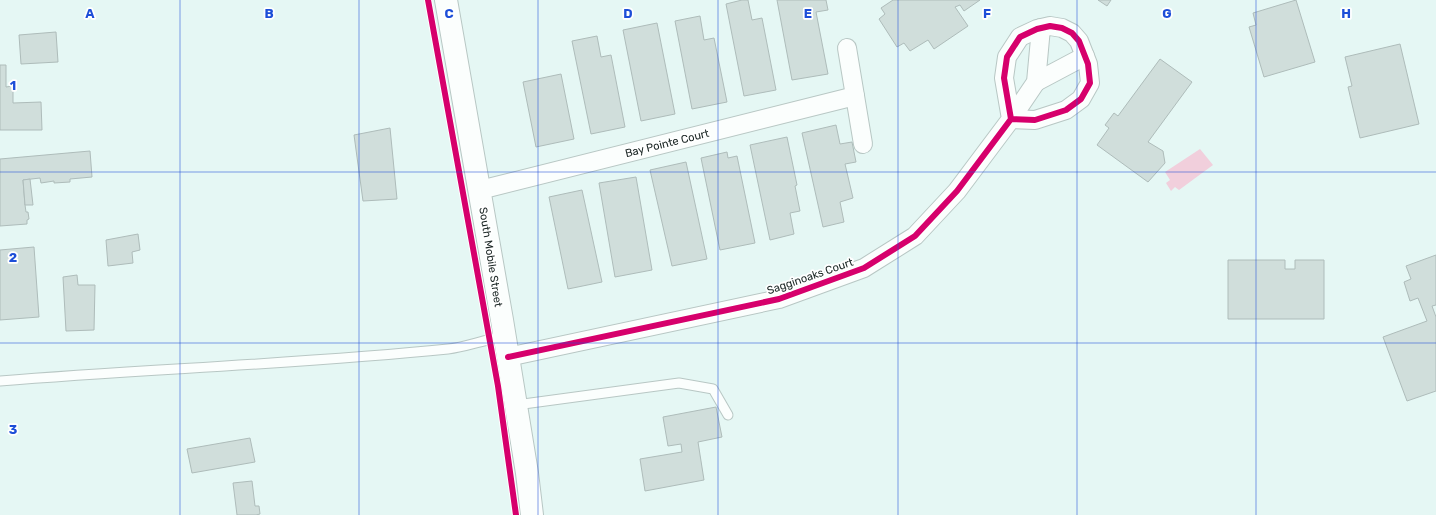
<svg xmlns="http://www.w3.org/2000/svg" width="1436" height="515" viewBox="0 0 1436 515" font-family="Rubik,sans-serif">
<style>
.water{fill:#f1cfdc}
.building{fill:#d0dedb;stroke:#aebcba}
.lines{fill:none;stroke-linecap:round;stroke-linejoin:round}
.service-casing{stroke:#b8c7c4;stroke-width:11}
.minor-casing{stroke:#b8c7c4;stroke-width:20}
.secondary-casing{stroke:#b8c7c4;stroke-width:24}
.service{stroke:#fbfefd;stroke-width:9}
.minor{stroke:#fbfefd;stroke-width:18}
.secondary{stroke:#fbfefd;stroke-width:22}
.cycleway-casing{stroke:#fff;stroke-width:8}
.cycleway{stroke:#d6006c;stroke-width:6}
.grid{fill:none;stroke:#1d4ed8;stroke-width:1;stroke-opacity:0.55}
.labels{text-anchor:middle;stroke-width:3.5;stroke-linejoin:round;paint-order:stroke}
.street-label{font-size:11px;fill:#162220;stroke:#fff}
.grid-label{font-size:13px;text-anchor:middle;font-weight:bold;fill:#1d4ed8;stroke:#fff;stroke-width:3.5;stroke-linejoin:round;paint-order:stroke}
</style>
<rect width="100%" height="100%" fill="#e5f7f4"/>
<path class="water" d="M1200,149L1213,165L1179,190L1175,187L1171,191L1166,183L1170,180L1165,172Z"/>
<g class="building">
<path d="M742,0H748L752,20L762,18L776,90L744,96L726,4Z"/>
<path d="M777,0H826L828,10L816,12L828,74L792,80Z"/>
<path d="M893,0H980L964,11L960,5L955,7L968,26L934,49L928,40L910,51L904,43L897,47L879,19L885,14L881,8Z"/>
<path d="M1098,0H1111L1107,6Z"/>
<path d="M1296,0L1315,62L1264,77L1249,27L1256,25L1253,13Z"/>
<path d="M700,16L704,40L714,38L727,102L692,109L675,21Z"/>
<path d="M657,23L675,114L641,121L623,30Z"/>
<path d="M56,32L58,62L21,64L19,35Z"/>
<path d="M597,36L601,57L611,55L625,127L591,134L572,41Z"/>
<path d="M1400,44L1419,124L1360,138L1348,87L1352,86L1345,57Z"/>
<path d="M1160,59L1192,82L1148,142L1163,151L1165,163L1148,182L1097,145L1109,128L1105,125L1114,113L1118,116Z"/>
<path d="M0,65H6V87L13,86V103L41,102L42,130H0Z"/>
<path d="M561,74L574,139L536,147L523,82Z"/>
<path d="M836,125L840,144L852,142L856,162L845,164L853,198L840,202L844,222L823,227L802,133Z"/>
<path d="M390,128L397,199L363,201L354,135Z"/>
<path d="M787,137L797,185L795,186L800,211L790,213L794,234L770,240L750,145Z"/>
<path d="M90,151L92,177L70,179V182L54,183V181L41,183L40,178L23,180L25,205L26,212H28L29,219L27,220V224L0,226V159Z"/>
<path d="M727,152L728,158L737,156L755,243L720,250L701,158Z"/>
<path d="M686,162L707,259L672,266L650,170Z"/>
<path d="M636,177L652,270L615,277L599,183Z"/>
<path d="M30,179L33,205H25L23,180Z"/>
<path d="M582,190L602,282L568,289L549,197Z"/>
<path d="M138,234L140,250L132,252L133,263L108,266L106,240Z"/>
<path d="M34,247L39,317L0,320V250Z"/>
<path d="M1436,255V305L1432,306L1436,317V391L1407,401L1383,337L1427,321L1418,298L1410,301L1404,282L1411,279L1406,266Z"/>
<path d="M1228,260H1285V269H1295V260H1324V319H1228Z"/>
<path d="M77,275L78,285H95L94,330L66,331L63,277Z"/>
<path d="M716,407L722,437L698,442L704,480L645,491L640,459L682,452L681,444L668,446L663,417Z"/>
<path d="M250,438L255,462L192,473L187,449Z"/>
<path d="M252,481L255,506H259L260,514L256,515H237L233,483Z"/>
</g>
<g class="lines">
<defs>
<g id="service">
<path d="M0,381C149,369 299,364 448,349C467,347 485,339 504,337"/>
<path d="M516,405L679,383L713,389L728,415"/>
</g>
<g id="minor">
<path d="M847,48L863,144"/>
<path d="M1036,82L1085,56"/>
<path d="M1011,119L1036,82L1041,28"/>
<path d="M480,190L855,96"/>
<path d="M508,357L779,299L864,268L915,236L957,191L1011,119L1004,78L1007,57L1020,37L1037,29L1050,26L1062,28L1072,33L1079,41L1088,64L1090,83L1081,99L1066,110L1035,120L1011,119"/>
</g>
<path id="secondary" d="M446,0L502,320L527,473L532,515"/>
</defs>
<use href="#service" class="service-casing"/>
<use href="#minor" class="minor-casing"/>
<use href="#secondary" class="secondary-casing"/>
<use href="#service" class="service"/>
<use href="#minor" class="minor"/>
<use href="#secondary" class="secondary"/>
<defs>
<g id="cycleway">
<path d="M428,0L498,386L516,515"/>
<path d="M508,357L779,299L864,268L915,236L957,191L1011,119L1004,78L1007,57L1020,37L1037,29L1050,26L1062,28L1072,33L1079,41L1088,64L1090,83L1081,99L1066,110L1035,120L1011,119"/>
</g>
</defs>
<use href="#cycleway" class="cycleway-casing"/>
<use href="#cycleway" class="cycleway"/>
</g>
<path class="grid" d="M180,0V515M359,0V515M538,0V515M718,0V515M898,0V515M1077,0V515M1256,0V515M0,172H1436M0,343H1436"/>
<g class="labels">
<g class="street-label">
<text transform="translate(667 143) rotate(-14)" y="4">Bay Pointe Court</text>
<text transform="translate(491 257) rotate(81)" y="4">South Mobile Street</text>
<text transform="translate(810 276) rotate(-19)" y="4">Sagginoaks Court</text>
</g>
</g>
<g class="grid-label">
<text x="90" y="18">A</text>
<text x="269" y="18">B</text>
<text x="449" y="18">C</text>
<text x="628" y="18">D</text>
<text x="808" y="18">E</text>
<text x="987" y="18">F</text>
<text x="1167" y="18">G</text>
<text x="1346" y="18">H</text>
<text x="13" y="90">1</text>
<text x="13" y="262">2</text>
<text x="13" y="434">3</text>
</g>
</svg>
